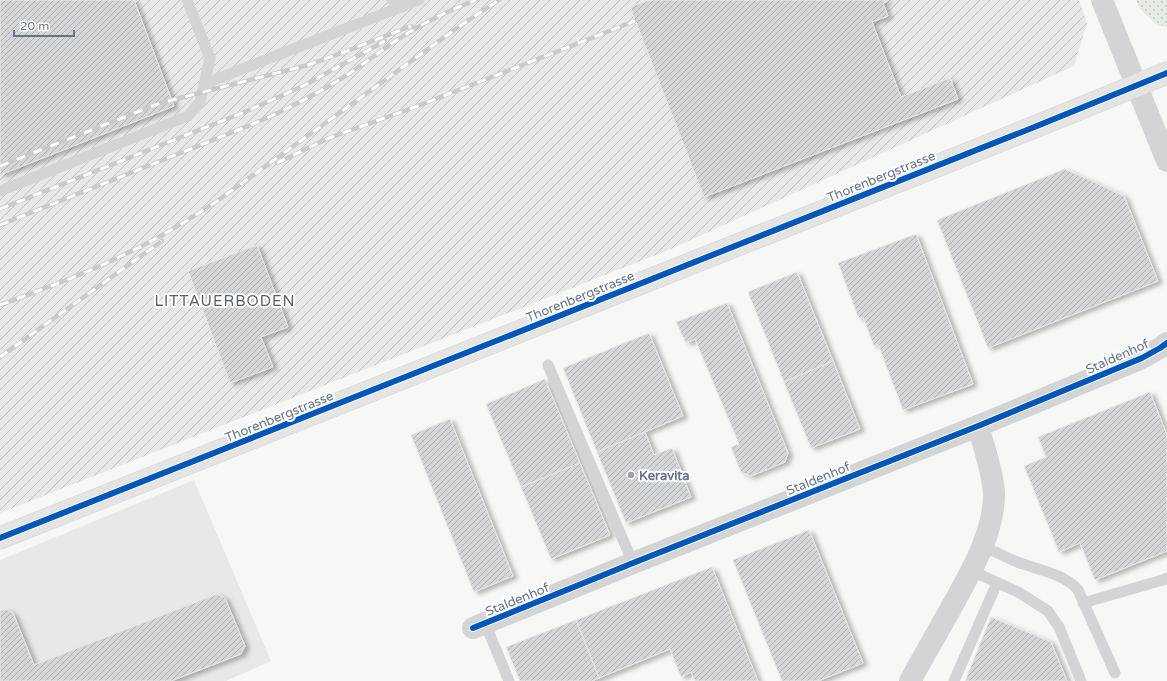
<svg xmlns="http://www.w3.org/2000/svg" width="1167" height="681" viewBox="0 0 1167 681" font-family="'Varela Round',sans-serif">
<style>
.built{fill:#e7e9e9}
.industrial{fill:url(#industrial-furrows)}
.grass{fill:url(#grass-dots)}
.building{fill:url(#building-hatch);stroke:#e6e7e6;filter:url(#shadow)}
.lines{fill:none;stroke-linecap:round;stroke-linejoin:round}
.primary-casing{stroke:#d3d5d5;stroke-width:23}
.service{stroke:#d3d4d5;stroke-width:11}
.minor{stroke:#d3d4d5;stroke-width:22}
.primary{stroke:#e4e4e5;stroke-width:22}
.rail-casing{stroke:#c9cacb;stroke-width:4.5}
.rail{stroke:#fff;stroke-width:3;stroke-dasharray:9;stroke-linecap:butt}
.cycleway-casing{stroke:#fff;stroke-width:8}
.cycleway{stroke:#0057b8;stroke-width:6}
.poi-dot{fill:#98a2af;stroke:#fff;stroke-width:1.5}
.labels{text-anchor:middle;stroke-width:4;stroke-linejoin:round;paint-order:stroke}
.street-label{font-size:13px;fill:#657489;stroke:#fff}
.poi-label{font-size:13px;font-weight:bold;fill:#657489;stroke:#fff;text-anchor:start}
.quarter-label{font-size:15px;letter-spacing:1px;fill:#545f6d;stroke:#fff}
</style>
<defs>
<pattern id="industrial-furrows" width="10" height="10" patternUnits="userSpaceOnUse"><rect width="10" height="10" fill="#e7e9e9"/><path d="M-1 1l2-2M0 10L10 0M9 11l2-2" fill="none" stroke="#bfc1c3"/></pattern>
<pattern id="grass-dots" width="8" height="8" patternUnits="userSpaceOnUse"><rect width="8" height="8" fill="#e6ebe4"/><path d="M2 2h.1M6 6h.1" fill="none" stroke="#bec3bf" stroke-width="1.8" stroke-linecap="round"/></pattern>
<pattern id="building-hatch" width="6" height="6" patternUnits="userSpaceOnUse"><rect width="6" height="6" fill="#d4d5d6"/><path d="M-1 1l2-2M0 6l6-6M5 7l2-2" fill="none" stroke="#b0b1b3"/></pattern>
<filter id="shadow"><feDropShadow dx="4.5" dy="2.5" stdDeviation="2" flood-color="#0004"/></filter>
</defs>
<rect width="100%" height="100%" fill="#f7f8f6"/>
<path class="built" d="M194,480L271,661L226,681H0V560Z"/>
<path class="industrial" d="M0,0H1079L1087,23L1074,66L671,249L0,513Z"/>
<path class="grass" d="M1136,0H1167V27L1156,24L1141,10Z"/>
<g class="building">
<path d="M0,0H134L174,106L0,175Z"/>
<path d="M649,0H889L883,3L888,16L872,22L901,97L950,78L958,99L704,197L630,7Z"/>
<path d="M1065,169L1124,196L1158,281L988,348L937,220Z"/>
<path d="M916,234L973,384L903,410L878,344L874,346L863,317L859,319L838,263Z"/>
<path d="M257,245L288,327L261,337L273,367L230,383L188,271Z"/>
<path d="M797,272L833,361L784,382L748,292Z"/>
<path d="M727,303L788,453L785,462L751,476L741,472L731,447L739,444L695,339L686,343L676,322Z"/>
<path d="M649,333L683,416L597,452L563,368Z"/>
<path d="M833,361L860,429L811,448L784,382Z"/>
<path d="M545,379L580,463L521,487L486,404Z"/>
<path d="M1150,392L1167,435V551L1095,580L1080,543L1059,552L1024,466L1046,457L1038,437Z"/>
<path d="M450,419L513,576L474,592L411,435Z"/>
<path d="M645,432L654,455L672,448L691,497L626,523L597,452Z"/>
<path d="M580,463L610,535L551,559L521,487Z"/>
<path d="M809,530L863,663L818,681H782L733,560Z"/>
<path d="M712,567L758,681H695L691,672L681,677L670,649L599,678L576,620Z"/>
<path d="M217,594L225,598L245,646L241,654L171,681H0V611L5,609L13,613L34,665Z"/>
<path d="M991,617L1051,642L1067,681H965Z"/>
<path d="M576,620L599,678L592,681H520L506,647Z"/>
</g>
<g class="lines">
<defs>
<path id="primary" d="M0,538L1032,128L1167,73"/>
</defs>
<use href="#primary" class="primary-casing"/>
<g class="service">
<path d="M392,0L402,7"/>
<path d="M204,84L419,0"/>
<path d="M0,191L188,116L200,102L210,58L187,0"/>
<path d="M548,365L633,563"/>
<path d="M983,546C994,551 1005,557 1017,562C1036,569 1065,574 1078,590L1115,673"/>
<path d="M972,571L1018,592L1048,611L1059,627L1081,681"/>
<path d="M1083,603L1166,579L1167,578"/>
<path d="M485,623L509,681"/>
<path d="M954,681L997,583"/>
</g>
<g class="minor">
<path d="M1102,0L1167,161"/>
<path d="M473,628L633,563L978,426L1142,358L1160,348L1167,343"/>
<path d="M910,681C923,657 937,633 950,610C969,575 994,535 994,494C993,473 984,447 978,426"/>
</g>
<use href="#primary" class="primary"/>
<defs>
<g id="rail">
<path d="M277,163L329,138L415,107L635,21"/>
<path d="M0,166L155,105L172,100L308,65L347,51L411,26"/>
<path d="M0,209L247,111L303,86L385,41"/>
<path d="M0,225L253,124C286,110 317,94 347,75C367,62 385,47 405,35C427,21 452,9 476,0"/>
<path d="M0,305C40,290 81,276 119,257C154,241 188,221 220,199L460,26L499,0"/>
<path d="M0,357L162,241"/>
</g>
</defs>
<use href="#rail" class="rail-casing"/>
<use href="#rail" class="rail"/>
<defs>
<g id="cycleway">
<path d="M0,538L1032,128L1167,73"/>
<path d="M473,628L633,563L978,426L1142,358L1160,348L1167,343"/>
</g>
</defs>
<use href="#cycleway" class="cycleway-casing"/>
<use href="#cycleway" class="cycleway"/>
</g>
<circle class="poi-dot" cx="631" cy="475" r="4"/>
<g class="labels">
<g class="street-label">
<text transform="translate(881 176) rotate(-22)" y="5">Thorenbergstrasse</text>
<text transform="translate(580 296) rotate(-22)" y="5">Thorenbergstrasse</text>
<text transform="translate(1117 356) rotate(-24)" y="5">Staldenhof</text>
<text transform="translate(279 416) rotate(-22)" y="5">Thorenbergstrasse</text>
<text transform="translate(818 478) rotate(-22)" y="5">Staldenhof</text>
<text transform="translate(517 599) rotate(-22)" y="5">Staldenhof</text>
</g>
<g class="poi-label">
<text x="639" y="480">Keravita</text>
</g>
<g class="quarter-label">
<text x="225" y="306">LITTAUERBODEN</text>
</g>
</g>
<path d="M14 30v6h60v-6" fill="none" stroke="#657489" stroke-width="2"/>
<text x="20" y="30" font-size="12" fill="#657489" stroke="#ffffff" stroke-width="3" paint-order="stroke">20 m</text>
</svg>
